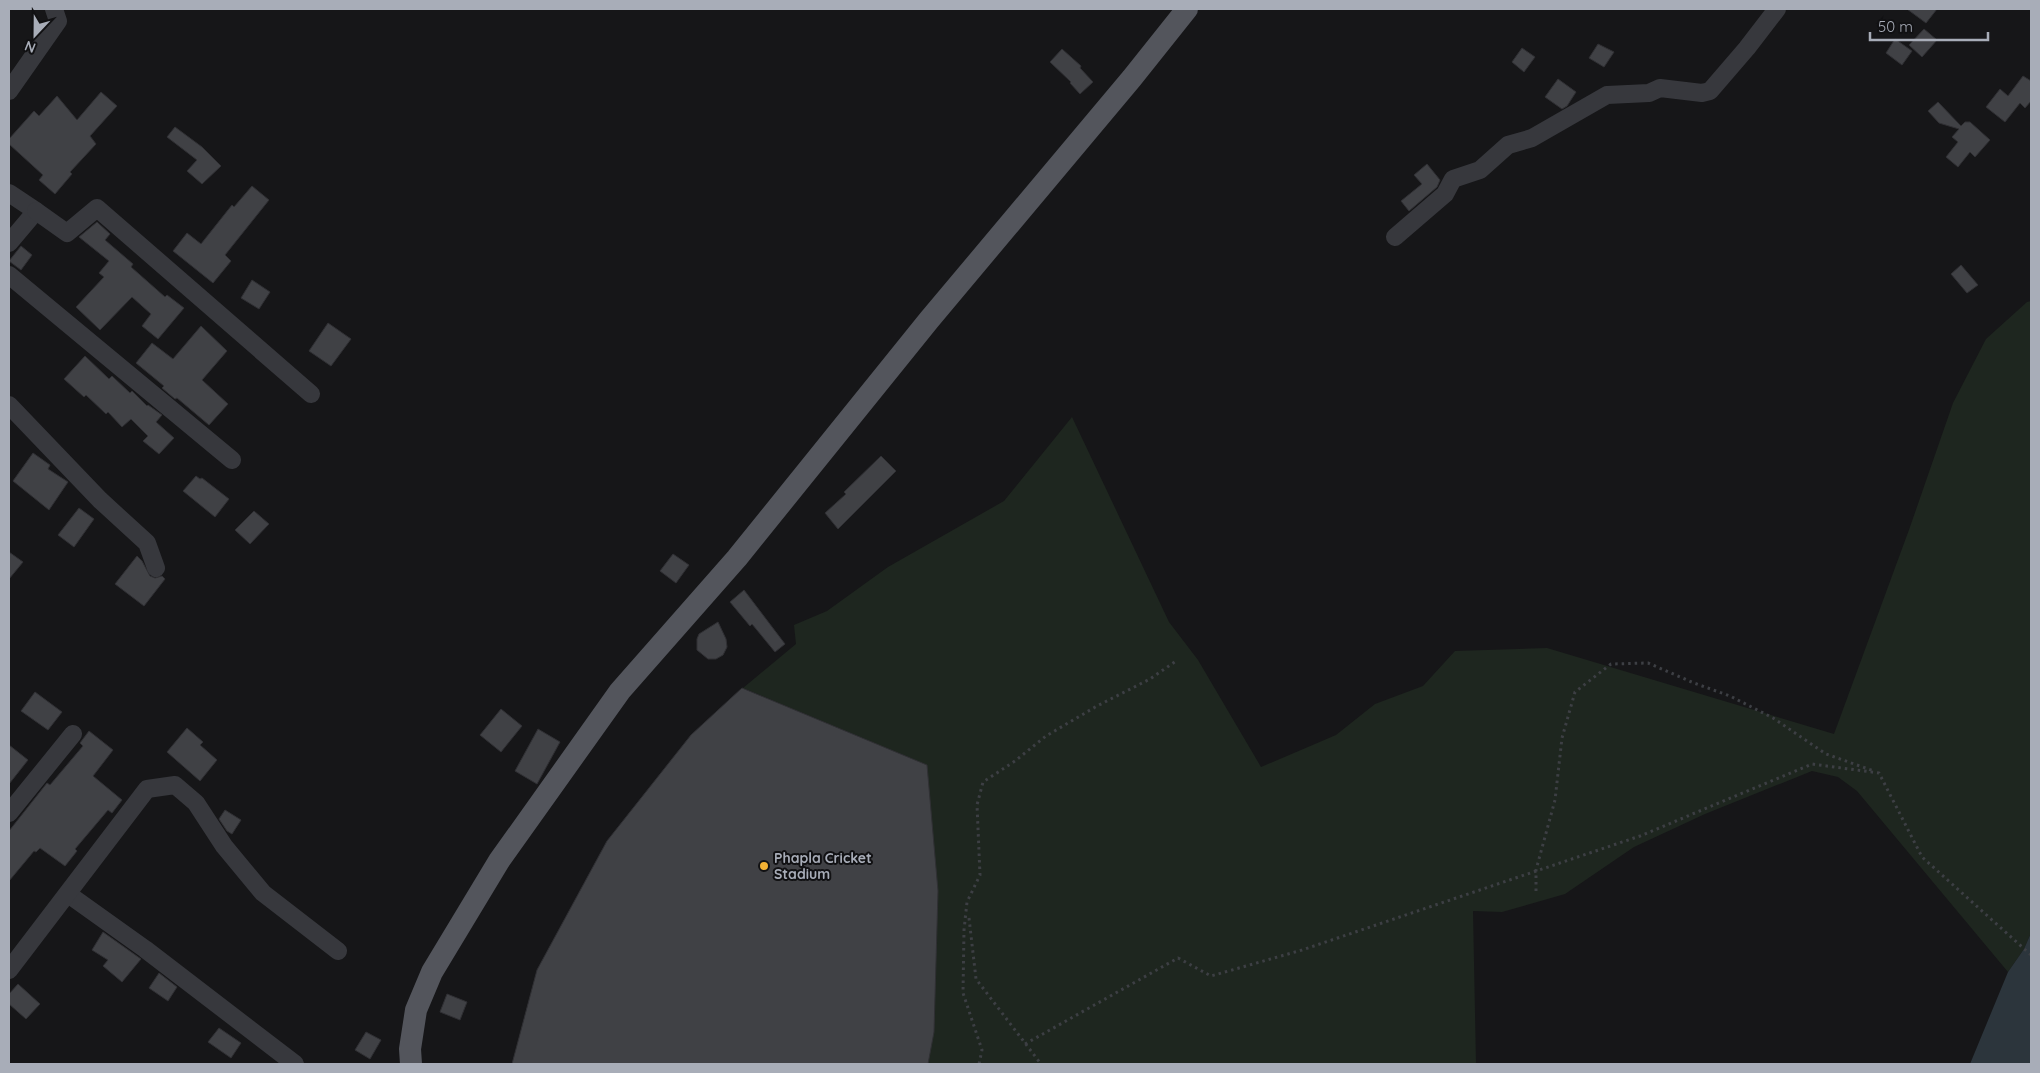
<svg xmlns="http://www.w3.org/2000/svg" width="2040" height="1073" viewBox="0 0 2040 1073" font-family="Quicksand,sans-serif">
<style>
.green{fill:#1e261f}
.water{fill:#2c353c}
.building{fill:#404145;stroke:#303034}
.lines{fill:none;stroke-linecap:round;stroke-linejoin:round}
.path{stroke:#3d3f44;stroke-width:3;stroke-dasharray:2.5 4;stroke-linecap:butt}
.minor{stroke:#37383d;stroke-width:18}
.major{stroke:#53555c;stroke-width:22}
.poi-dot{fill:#f2b134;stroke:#111113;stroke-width:2}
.labels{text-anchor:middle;stroke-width:4;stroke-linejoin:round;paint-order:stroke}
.poi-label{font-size:14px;font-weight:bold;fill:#a8adb8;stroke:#111113;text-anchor:start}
</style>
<rect width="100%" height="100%" fill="#161618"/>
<path class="green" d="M2031,301V933L2024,949L2008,972L1857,791L1838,777L1812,771L1705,814L1634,847L1565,894L1502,912L1473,911L1476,1064H928L933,1032L927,765L743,688L796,644L794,625L827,611L888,567L1004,501L1072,417L1169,622L1198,660L1261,767L1336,735L1375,704L1423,686L1455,651L1547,648L1834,734L1910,527L1953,403L1986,339L2027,302Z"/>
<path class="water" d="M2031,933V1064H1970L2008,972L2024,949Z"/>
<g class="building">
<path d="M1907,9H1937L1926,23Z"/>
<path d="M1924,29L1937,40L1922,57L1909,45Z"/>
<path d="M1895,39L1912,51L1902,65L1886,53Z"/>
<path d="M1598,44L1614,52L1604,67L1589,58Z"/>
<path d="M1522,48L1535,57L1524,72L1512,62Z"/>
<path d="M1062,49L1081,66L1080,68L1093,82L1080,94L1070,83L1071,82L1050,62Z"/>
<path d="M2023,76L2031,81V101L2025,108L2020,103L2005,122L1986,107L2000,89L2008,96Z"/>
<path d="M1558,79L1576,92L1567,106L1562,109L1545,97Z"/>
<path d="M101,92L117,106L90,136L96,144L70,172L72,174L55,194L39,180L43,175L9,144V139L34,111L39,116L57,96L77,120Z"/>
<path d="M1938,102L1961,126L1965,122H1970L1990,140L1975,157L1970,152L1958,167L1946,157L1958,142L1952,137L1959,129L1939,123L1928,111Z"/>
<path d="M175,127L202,147L221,166L202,184L187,171L197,160L167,137Z"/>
<path d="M1427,164L1440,180L1437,187L1409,211L1401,201L1422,184L1414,175Z"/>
<path d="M252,186L269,200L225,255L231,261L213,283L173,251L187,233L201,244L232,205L234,207Z"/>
<path d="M97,222L110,234L105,240L133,264L131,267L165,297L167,295L184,308L158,339L142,326L151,314L132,297L100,330L76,307L104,277L99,273L109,261L79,237Z"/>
<path d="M21,246L32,255L21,270L9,261Z"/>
<path d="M1961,265L1978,285L1967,293L1951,274Z"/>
<path d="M252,280L270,292L259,309L241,298Z"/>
<path d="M328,323L351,339L331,366L309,351Z"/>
<path d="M201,326L227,351L202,380L228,404L209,425L177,398L175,399L162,388L164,386L136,363L152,343L173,359Z"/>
<path d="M85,356L109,379L112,376L130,393L132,391L147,406L148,405L162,415L156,422L174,438L159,454L143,441L148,436L131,419L122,427L108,412L106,414L86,395L84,397L64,379Z"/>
<path d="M33,453L50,465L48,469L68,482L49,510L13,481Z"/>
<path d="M881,456L896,471L838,529L825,513L846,494L844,492Z"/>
<path d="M196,476L200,479L202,478L229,499L215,517L183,491Z"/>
<path d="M79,508L94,519L74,547L58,535Z"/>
<path d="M254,511L269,524L250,544L235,530Z"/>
<path d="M9,552L23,562L9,579Z"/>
<path d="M673,554L689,565L676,583L660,571Z"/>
<path d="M137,556L142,561L150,576L155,578L162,576L165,579L144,606L115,584Z"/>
<path d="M744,590L785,644L775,652L752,624L750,626L730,602Z"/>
<path d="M718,622L726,639L727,647L723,655L716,659H708L697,650V639L699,634Z"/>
<path d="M742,688L927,765L938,891L934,1032L928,1064H512L537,970L607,841L691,735Z"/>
<path d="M35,692L62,712L48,730L21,711Z"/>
<path d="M501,709L522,726L501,752L480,735Z"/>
<path d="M187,728L203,742L200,745L217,760L200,781L167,752Z"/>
<path d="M538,729L560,742L537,784L515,771Z"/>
<path d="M89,731L113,750L93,776L122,800L112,813L108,810L75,849L77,851L65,866L40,848L36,852L34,851L9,881V831L47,783L50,785L83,746L80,743Z"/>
<path d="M9,745L28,760L9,784Z"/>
<path d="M225,810L241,820L232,834L227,831L219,819Z"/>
<path d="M103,932L141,959L122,982L103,966L108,960L92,950Z"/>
<path d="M159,973L177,987L168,1001L149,988Z"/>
<path d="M18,984L40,1004L26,1019L9,1004V994Z"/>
<path d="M447,994L467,1002L460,1020L440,1012Z"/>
<path d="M219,1028L241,1043L231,1058L208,1042Z"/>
<path d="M366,1032L381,1040L370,1059L355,1050Z"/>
</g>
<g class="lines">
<g class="path">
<path d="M1536,891V870L1555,800L1562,738L1575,692L1611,664L1648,663L1694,683L1730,696L1773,718L1826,754L1874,771"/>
<path d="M969,918L976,979L1041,1064"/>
<path d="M1025,1044L1178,958L1211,976L1302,950L1640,836L1812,764L1879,773L1922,857L2031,955"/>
<path d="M979,1064L982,1050L963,993L964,930L967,902L980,875L977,805L983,782L1015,761L1046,736L1097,706L1150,679L1176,661"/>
</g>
<g class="minor">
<path d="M9,91L58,21L54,9"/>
<path d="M9,193L36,211L9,243"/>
<path d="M36,211L67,233L97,208L311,394"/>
<path d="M1395,237L1445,194L1453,179L1480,170L1508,145L1532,138L1607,95L1649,93L1660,88L1702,93L1710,91L1747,48L1777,9"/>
<path d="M9,275L232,460"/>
<path d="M9,405L100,500L147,543L156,568"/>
<path d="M9,813L73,734"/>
<path d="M68,894L145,949L295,1064"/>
<path d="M9,970L147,789L175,785L196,803L224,846L263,893L338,951"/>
</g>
<path class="major" d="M411,1064L410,1049L416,1010L432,972L499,861L620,691L737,558L929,320L1132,78L1187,9"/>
</g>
<circle class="poi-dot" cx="764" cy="866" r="5"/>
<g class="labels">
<g class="poi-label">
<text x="774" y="863">Phapla Cricket<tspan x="774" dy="16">Stadium</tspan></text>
</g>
</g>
<rect width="2040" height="1073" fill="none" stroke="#a8adb8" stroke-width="20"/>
<g transform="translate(35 35) rotate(202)" stroke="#111113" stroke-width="4" paint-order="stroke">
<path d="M0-4L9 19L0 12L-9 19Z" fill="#a8adb8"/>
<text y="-8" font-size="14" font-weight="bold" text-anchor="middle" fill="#a8adb8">N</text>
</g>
<path d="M1870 32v8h118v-8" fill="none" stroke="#a8adb8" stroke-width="2.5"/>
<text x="1878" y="32" font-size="15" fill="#a8adb8" stroke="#111113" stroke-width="4" paint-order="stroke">50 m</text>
</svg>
